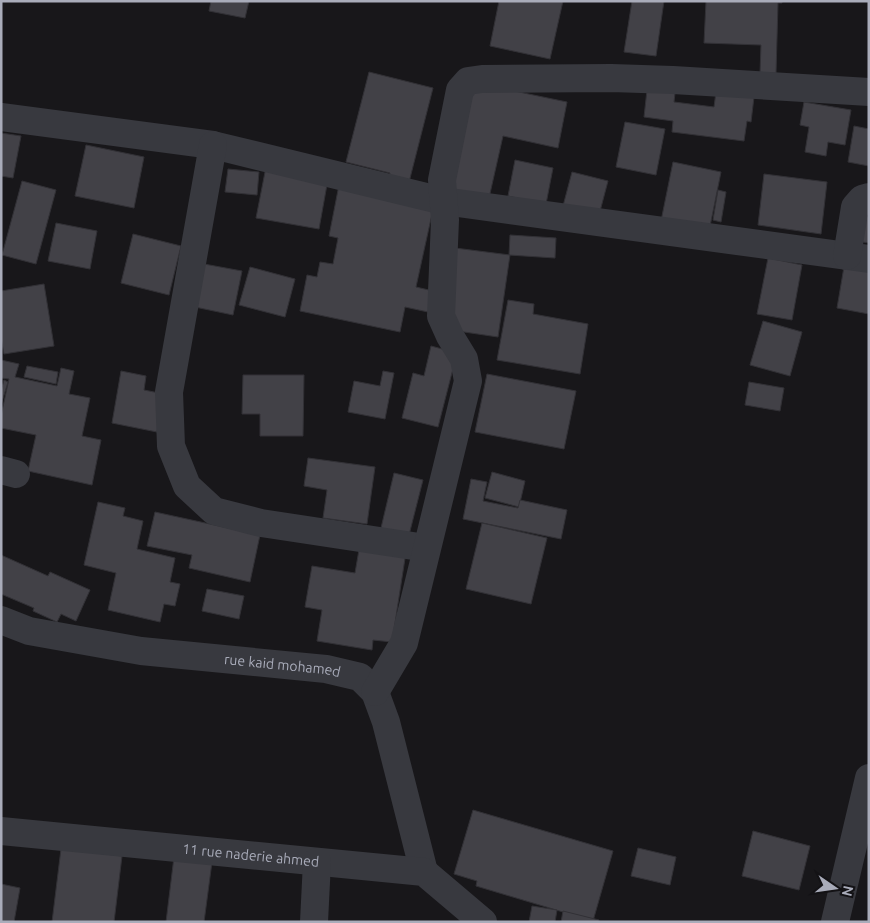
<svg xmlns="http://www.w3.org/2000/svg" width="870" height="923" viewBox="0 0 870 923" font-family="Ubuntu,sans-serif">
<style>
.building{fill:#424147;stroke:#323136}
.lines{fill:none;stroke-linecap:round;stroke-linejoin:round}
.minor{stroke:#38393f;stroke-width:28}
.labels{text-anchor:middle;stroke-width:5;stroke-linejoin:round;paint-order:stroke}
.street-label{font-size:14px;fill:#a9acba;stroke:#131215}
</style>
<rect width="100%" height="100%" fill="#18171a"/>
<g class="building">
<path d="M211,1H249L245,18L209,11Z"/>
<path d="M499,1H563L550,59L490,46Z"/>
<path d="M632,1H664L656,56L624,52Z"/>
<path d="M706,1H782V3H778L776,73H760L761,45L704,43Z"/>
<path d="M369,72L433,88L407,190L387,185L390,173L346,162Z"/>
<path d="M648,81L676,84L674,102L714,107L716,92L754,97L751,122L747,121L744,141L672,132L673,121L644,117Z"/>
<path d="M471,82L567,102L558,148L503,136L489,198L447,188Z"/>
<path d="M804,102L851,110L845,145L828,142L826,156L805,152L809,127L800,125Z"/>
<path d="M625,122L665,129L656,175L616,167Z"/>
<path d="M854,126L869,129V166L848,162Z"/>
<path d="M1,133L21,136L13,178L1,176Z"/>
<path d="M86,145L144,157L134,208L75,196Z"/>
<path d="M515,160L553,168L546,204L508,196Z"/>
<path d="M673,162L721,172L709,231L661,221Z"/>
<path d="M266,167L328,179L319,229L256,218Z"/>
<path d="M228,169L259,172L257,195L225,192Z"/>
<path d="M572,172L608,181L599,215L563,206Z"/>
<path d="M764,174L827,182L821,234L758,225Z"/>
<path d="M22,181L56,190L36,264L2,255Z"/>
<path d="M339,185L434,205L416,287L433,291L428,312L405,307L400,332L300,311L307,275L317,277L320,262L333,264L338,238L329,236Z"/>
<path d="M718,190L726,192L721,222L713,220Z"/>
<path d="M862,216L869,217V243L857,241Z"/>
<path d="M56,223L97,231L90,269L48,261Z"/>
<path d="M133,234L181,246L169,295L121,283Z"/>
<path d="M510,235L556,238L555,258L509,255Z"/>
<path d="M455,248L510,255L498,337L444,329Z"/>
<path d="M846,255L869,260V314L837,308Z"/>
<path d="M768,258L802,265L792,320L757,314Z"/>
<path d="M204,264L242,271L233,315L195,307Z"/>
<path d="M250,267L295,279L285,317L239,305Z"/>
<path d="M44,284L54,346L4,354L1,338V291Z"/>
<path d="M508,300L534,304L533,314L588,324L580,374L497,360Z"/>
<path d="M763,321L802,332L790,376L750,365Z"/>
<path d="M431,346L457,353L438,427L402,418L413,373L424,376Z"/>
<path d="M1,360L19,364L15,377L57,386L61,368L74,371L69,394L90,398L82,436L101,440L92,485L28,471L36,435L1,428V416L9,379L1,378Z"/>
<path d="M27,366L58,372L56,384L24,377Z"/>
<path d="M121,371L146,376L144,390L164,394L157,432L112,423Z"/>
<path d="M383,371L394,373L385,419L348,412L354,381L380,386Z"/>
<path d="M487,374L576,391L564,449L475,432Z"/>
<path d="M243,375H304L303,436H260V414H242Z"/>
<path d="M4,380L8,382L1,405V391Z"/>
<path d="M749,382L784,388L780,411L745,405Z"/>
<path d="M308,458L375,467L367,524L323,518L327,490L304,486Z"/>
<path d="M492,472L525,481L519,507L485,498Z"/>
<path d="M394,473L423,480L409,535L381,528Z"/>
<path d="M471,479L487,482L483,501L518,508L520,500L567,510L561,539L463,519Z"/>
<path d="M98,502L125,508L123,516L143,521L137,549L175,558L170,582L180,584L175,606L164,604L160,622L108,610L116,573L84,565Z"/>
<path d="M155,512L260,535L250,582L189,568L192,555L147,546Z"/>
<path d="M482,523L547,538L531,604L466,589Z"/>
<path d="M360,544L406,552L392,642L373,640L372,650L317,641L322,610L305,607L312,566L355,573Z"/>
<path d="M1,555L48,576L50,572L90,590L76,621L61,614L57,622L33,611L34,608L1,594Z"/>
<path d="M207,589L244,596L239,619L202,611Z"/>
<path d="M473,810L613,851L593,921L476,886L477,881L454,874Z"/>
<path d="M753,831L810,846L799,890L742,876Z"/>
<path d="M638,848L676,857L670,885L631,876Z"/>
<path d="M61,849L122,856L114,922H52Z"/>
<path d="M174,857L212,862L204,922H166Z"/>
<path d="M1,884L20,888L14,922H1Z"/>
<path d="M532,906L557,910L555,922H529Z"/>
<path d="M563,911L599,920V922H561Z"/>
</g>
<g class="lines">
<g class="minor">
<path d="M1,117L213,145L443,201L869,259"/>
<path d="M213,145L169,392L171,446L187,486L214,511L261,523L426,548"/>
<path d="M847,256L855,207L862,199L869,197"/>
<path d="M1,470L16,474"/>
<path id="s1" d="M1,620L29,631L141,651L326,669L360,677L375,692L386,722L424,872"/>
<path d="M375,692L404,643L468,381L464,359L450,336L441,316L445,220L442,180L460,90L468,81L482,79L611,78L673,80L869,92"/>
<path id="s2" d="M1,831L424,872L483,922"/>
<path d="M314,922L317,862"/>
<path d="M835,922L869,778"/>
</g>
</g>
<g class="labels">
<g class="street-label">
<text dy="5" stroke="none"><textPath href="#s1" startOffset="286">rue kaid mohamed</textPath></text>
<text dy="5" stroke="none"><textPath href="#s2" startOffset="251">11 rue naderie ahmed</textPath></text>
</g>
</g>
<rect width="870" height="923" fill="none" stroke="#a9acba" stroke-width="5"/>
<g transform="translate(835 888) rotate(103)" stroke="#131215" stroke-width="4" paint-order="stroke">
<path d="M0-4L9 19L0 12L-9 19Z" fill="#a9acba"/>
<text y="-8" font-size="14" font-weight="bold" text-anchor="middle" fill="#a9acba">N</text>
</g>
</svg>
